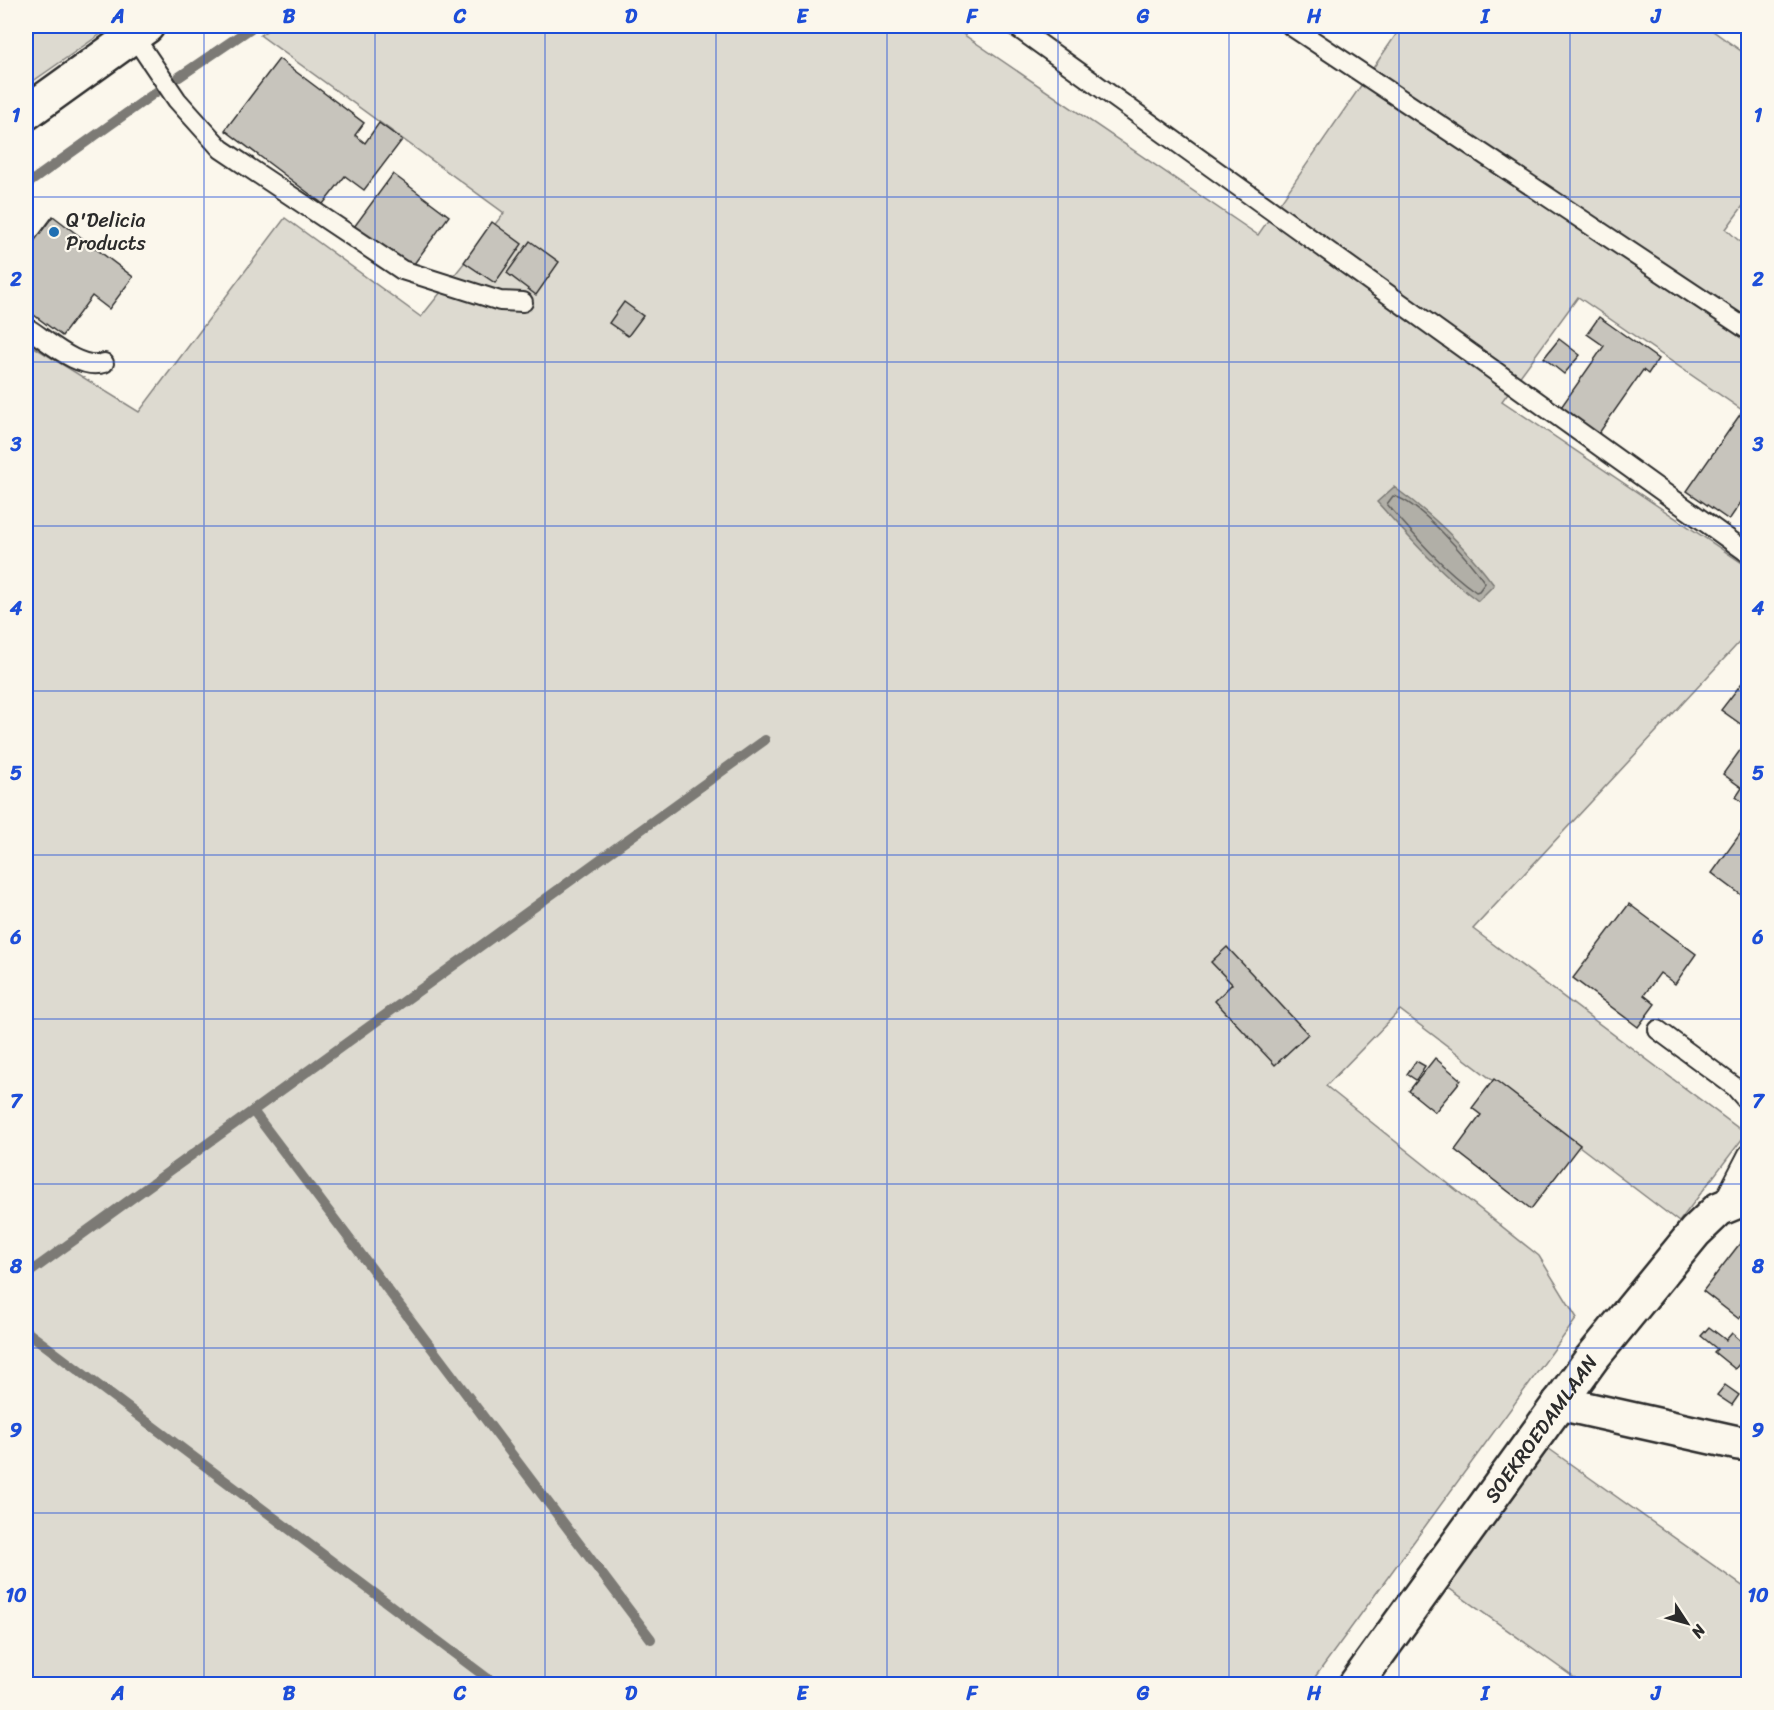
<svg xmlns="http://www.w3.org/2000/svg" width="1774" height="1710" viewBox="0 0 1774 1710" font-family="Sriracha,sans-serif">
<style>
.green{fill:#dddad0;stroke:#84827e;stroke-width:1.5}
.water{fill:#b1afa7;stroke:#7b7a75;stroke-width:1.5}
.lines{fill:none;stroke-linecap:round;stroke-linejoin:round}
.shore{stroke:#61605d;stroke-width:1.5}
.stream{stroke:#7b7a75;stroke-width:10}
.building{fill:#c7c4bc;stroke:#2b2b2b;stroke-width:1.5}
.lane-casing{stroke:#2b2b2b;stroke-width:22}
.street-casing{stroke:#2b2b2b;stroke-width:38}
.secondary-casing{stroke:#2b2b2b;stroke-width:38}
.lane{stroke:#fbf7ec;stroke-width:18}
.street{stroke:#fbf7ec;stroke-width:33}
.secondary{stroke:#fbf7ec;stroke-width:33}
.grid{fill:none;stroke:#1d4ed8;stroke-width:1.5;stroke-opacity:0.55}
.poi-dot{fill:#1f6fb2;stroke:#fbf7ec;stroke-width:2}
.labels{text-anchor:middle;stroke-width:4.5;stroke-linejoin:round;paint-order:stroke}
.poi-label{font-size:20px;fill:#2b2b2b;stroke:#fbf7ec;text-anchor:start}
.street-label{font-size:20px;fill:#2b2b2b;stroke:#fbf7ec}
.neatline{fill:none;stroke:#1d4ed8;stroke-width:2}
.grid-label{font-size:20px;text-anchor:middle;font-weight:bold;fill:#1d4ed8}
</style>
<rect width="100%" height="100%" fill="#fbf7ec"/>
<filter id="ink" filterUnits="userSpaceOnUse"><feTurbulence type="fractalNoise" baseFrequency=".0167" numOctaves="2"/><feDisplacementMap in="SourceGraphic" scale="12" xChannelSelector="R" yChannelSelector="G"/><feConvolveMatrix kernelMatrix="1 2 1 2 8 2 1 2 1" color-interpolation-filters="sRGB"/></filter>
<g filter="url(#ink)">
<g class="green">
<path d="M41,26H112L26,86V37Z"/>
<path d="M274,26H951L1258,235L1402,26H1706L1748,56V199L1726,229L1748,249V414L1578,297L1502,401L1748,567V633L1473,929L1746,1134L1679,1222L1400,1010L1326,1086L1539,1256L1577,1318L1310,1684H26V342L139,412L285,218L421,317L504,213L260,35Z"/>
<path d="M1545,1446L1748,1590V1684H1583L1443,1584Z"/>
</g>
<path class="water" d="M1394,487C1433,515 1465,546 1494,585L1478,601C1440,573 1409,537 1377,502Z"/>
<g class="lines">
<path class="shore" d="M1393,496C1419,501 1469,560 1485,583L1479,591L1476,592C1442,568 1414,535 1387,504Z"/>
<g class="stream">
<path d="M179,77L254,26"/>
<path d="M26,185L159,90"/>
<path d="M253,1111L651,1639"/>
<path d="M26,1275L765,740"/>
<path d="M26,1331L495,1684"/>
</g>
</g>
<g class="building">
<path d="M279,59L364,123L355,135L365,143L379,123L402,140L364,190L345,176L323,204L225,130Z"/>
<path d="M393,174L449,216L411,268L354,227Z"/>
<path d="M53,216L133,277L109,309L92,296L62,336L26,309V252Z"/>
<path d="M492,222L522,244L495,283L464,262Z"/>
<path d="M530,241L559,262L536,295L507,273Z"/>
<path d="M624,302L643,316L628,336L609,323Z"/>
<path d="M1599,317L1658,359L1648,374L1643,370L1597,436L1559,410L1604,346L1587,334Z"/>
<path d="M1559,339L1580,355L1564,374L1544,358Z"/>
<path d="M1741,413L1748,418V492L1729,520L1687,491Z"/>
<path d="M1748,675V717L1742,725L1721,710Z"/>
<path d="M1741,749L1748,754V807L1736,797L1742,788L1723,774Z"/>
<path d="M1748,823V900L1712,873Z"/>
<path d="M1629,904L1696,954L1675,984L1660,973L1644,995L1655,1004L1638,1027L1573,978Z"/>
<path d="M1227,947L1308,1034L1275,1065L1215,1001L1232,984L1211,962Z"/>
<path d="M1435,1058L1461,1080L1435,1112L1409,1091Z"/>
<path d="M1416,1061L1425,1066L1416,1080L1407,1074Z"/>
<path d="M1494,1079L1580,1145L1531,1209L1455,1150L1481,1115L1472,1108Z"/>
<path d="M1748,1233V1316L1744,1313L1739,1319L1703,1291Z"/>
<path d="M1709,1327L1726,1340L1732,1333L1748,1347V1353L1735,1369L1714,1352L1717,1349L1701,1336Z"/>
<path d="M1725,1385L1739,1395L1732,1405L1717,1395Z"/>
</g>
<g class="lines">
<defs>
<g id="lane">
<path d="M1015,26L1748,553"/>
<path d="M1291,26L1748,330"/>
<path d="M133,35L177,100L221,149L402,270L500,301L523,302"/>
<path d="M26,327C47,340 79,371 104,363"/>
<path d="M1658,1030L1735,1087L1748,1102"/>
<path d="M1720,1208L1748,1154"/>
</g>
<g id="street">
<path d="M1559,1403L1738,1443H1748"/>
<path id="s1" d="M1356,1684L1592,1358L1695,1232L1719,1209L1748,1197"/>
</g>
<path id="secondary" d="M26,113L147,26"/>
</defs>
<use href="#lane" class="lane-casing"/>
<use href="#street" class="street-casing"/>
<use href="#secondary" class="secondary-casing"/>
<use href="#lane" class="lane"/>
<use href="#street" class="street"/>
<use href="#secondary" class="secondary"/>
</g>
</g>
<path class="grid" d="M204,26V1684M375,26V1684M545,26V1684M716,26V1684M887,26V1684M1058,26V1684M1229,26V1684M1399,26V1684M1570,26V1684M26,197H1748M26,362H1748M26,526H1748M26,691H1748M26,855H1748M26,1019H1748M26,1184H1748M26,1348H1748M26,1513H1748"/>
<circle class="poi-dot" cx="54" cy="232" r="6"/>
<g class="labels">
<g class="poi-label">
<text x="66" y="227">Q'Delicia<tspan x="66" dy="23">Products</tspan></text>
</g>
<g class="street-label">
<text dy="7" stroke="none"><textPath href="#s1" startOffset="315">SOEKROEDAMLAAN</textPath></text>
</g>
</g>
<rect width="1774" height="1710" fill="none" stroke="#fbf7ec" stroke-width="66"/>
<g transform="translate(1687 1623) rotate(126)" stroke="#fbf7ec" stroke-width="4.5" paint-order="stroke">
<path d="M0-4.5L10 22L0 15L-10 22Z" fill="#2b2b2b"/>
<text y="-9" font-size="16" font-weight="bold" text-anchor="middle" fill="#2b2b2b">N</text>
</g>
<rect x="33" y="33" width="1708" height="1644" class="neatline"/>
<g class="grid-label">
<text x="118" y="23">A</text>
<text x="289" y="23">B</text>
<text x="460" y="23">C</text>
<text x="631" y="23">D</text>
<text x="802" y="23">E</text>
<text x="972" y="23">F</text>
<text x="1143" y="23">G</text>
<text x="1314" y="23">H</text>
<text x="1485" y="23">I</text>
<text x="1656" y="23">J</text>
<text x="16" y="122">1</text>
<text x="1758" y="122">1</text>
<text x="16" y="286">2</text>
<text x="1758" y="286">2</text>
<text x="16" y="451">3</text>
<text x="1758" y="451">3</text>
<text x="16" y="615">4</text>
<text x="1758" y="615">4</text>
<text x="16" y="780">5</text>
<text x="1758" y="780">5</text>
<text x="16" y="944">6</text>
<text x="1758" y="944">6</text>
<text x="16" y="1108">7</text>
<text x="1758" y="1108">7</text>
<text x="16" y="1273">8</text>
<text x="1758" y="1273">8</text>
<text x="16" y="1437">9</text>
<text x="1758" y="1437">9</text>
<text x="16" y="1602">10</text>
<text x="1758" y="1602">10</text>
<text x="118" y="1700">A</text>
<text x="289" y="1700">B</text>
<text x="460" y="1700">C</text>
<text x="631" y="1700">D</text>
<text x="802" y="1700">E</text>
<text x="972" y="1700">F</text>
<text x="1143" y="1700">G</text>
<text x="1314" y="1700">H</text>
<text x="1485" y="1700">I</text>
<text x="1656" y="1700">J</text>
</g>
</svg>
